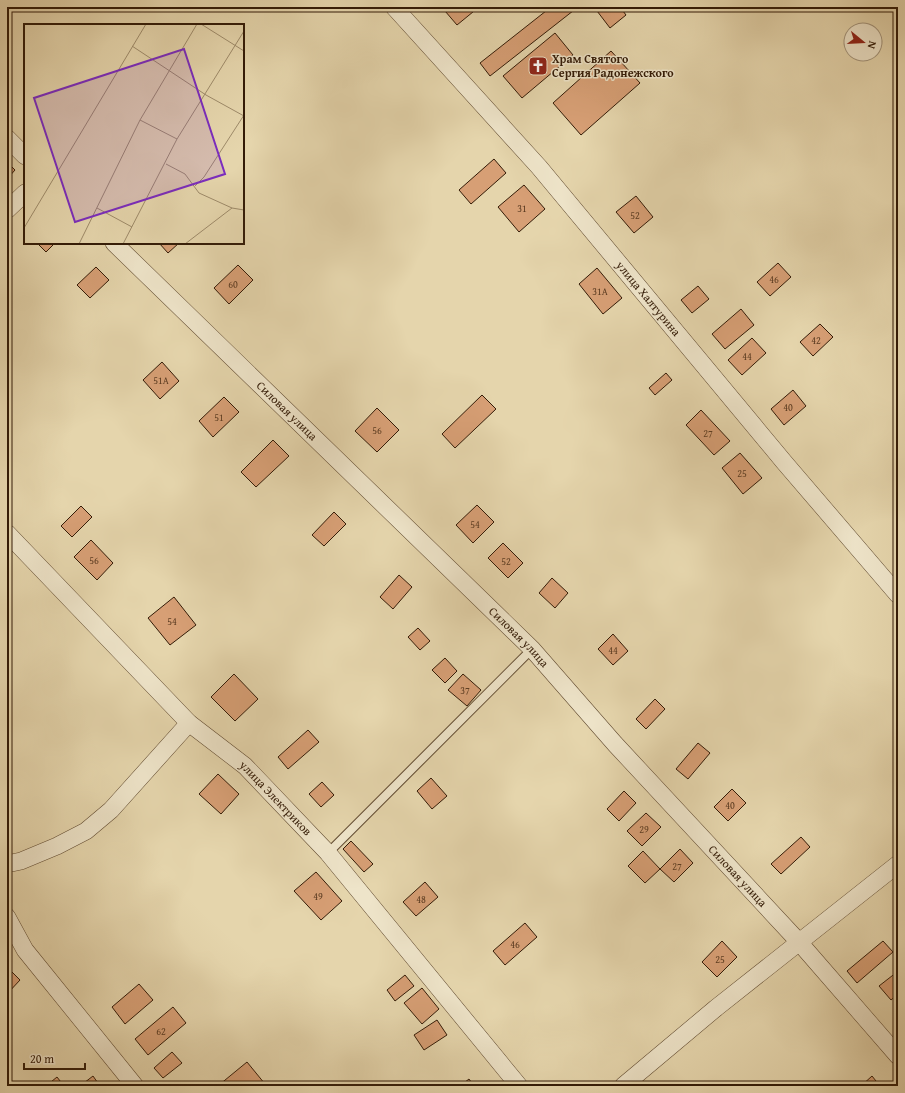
<svg xmlns="http://www.w3.org/2000/svg" width="905" height="1093" viewBox="0 0 905 1093" font-family="'Gentium Book Plus',serif">
<style>
.building{fill:#d79f75;stroke:#331b07}
.lines{fill:none;stroke-linecap:round;stroke-linejoin:round}
.lane-casing{stroke:#604a30;stroke-width:10}
.street-casing{stroke:#604a30;stroke-width:18}
.lane{stroke:#eee4c9;stroke-width:8}
.street{stroke:#eee4c9;stroke-width:17}
.labels{text-anchor:middle;stroke-width:3;stroke-linejoin:round;paint-order:stroke}
.number-label{font-size:10px;fill:#5c3c22}
.poi-label{font-size:12px;font-weight:bold;fill:#331b07;stroke:#eee4c9;text-anchor:start}
.street-label{font-size:12px;fill:#331b07;stroke:#eee4c9}
.inset-road{fill:none;stroke:#9e8b6a;stroke-width:1}
.view{fill:#7b2cbf;fill-opacity:0.15;stroke:#7b2cbf;stroke-width:2}
.inset-edge{fill:none;stroke:#331b07;stroke-width:2}
</style>
<rect width="100%" height="100%" fill="#e5d5ac"/>
<filter id="stains"><feTurbulence type="fractalNoise" baseFrequency=".005" numOctaves="4"/><feColorMatrix values="0 0 0 0 .2 0 0 0 0 .09 0 0 0 0 .02 0 0 0 .5 -.17"/></filter>
<radialGradient id="worn" r=".72"><stop offset=".6" stop-color="#630" stop-opacity="0"/><stop offset="1" stop-color="#630" stop-opacity=".3"/></radialGradient>
<g class="building">
<path d="M451,7H479L457,25L445,11Z"/>
<path d="M551,7H578L490,76L480,63Z"/>
<path d="M594,7H620L626,15L610,28Z"/>
<path d="M555,33L573,55L522,98L503,76Z"/>
<path d="M611,51L640,83L581,135L553,103Z"/>
<path d="M494,159L506,173L471,204L459,190Z"/>
<path d="M7,162L15,170L7,179Z"/>
<path d="M524,185L545,209L519,232L498,207Z"/>
<path d="M636,196L653,217L634,233L616,212Z"/>
<path d="M37,243H55L46,252Z"/>
<path d="M159,243H179L168,253Z"/>
<path d="M778,263L791,277L770,296L757,282Z"/>
<path d="M238,265L253,280L229,304L214,288Z"/>
<path d="M96,267L109,280L90,298L77,285Z"/>
<path d="M597,268L622,298L603,314L579,284Z"/>
<path d="M698,286L709,299L692,313L681,300Z"/>
<path d="M741,309L754,325L725,349L712,334Z"/>
<path d="M820,324L833,337L813,356L800,342Z"/>
<path d="M752,338L766,353L742,375L728,360Z"/>
<path d="M162,362L179,381L160,399L143,380Z"/>
<path d="M666,373L672,380L655,395L649,388Z"/>
<path d="M793,390L806,406L784,425L771,409Z"/>
<path d="M482,395L496,409L455,448L442,434Z"/>
<path d="M224,397L239,412L213,437L199,421Z"/>
<path d="M377,408L399,430L377,452L355,431Z"/>
<path d="M701,410L730,441L714,455L686,425Z"/>
<path d="M273,440L289,456L256,487L241,472Z"/>
<path d="M740,453L762,478L743,494L722,468Z"/>
<path d="M477,505L494,522L473,543L456,525Z"/>
<path d="M81,506L92,517L72,537L61,526Z"/>
<path d="M334,512L346,524L324,546L312,535Z"/>
<path d="M91,540L113,563L97,580L74,557Z"/>
<path d="M503,543L523,563L508,578L488,558Z"/>
<path d="M399,575L412,587L393,609L380,597Z"/>
<path d="M552,578L568,593L555,608L539,593Z"/>
<path d="M174,597L196,625L170,645L148,618Z"/>
<path d="M418,628L430,641L420,650L408,637Z"/>
<path d="M613,634L628,651L613,665L598,649Z"/>
<path d="M445,658L457,671L445,683L432,670Z"/>
<path d="M234,674L258,699L235,721L211,697Z"/>
<path d="M463,674L481,690L467,706L448,690Z"/>
<path d="M655,699L665,709L646,729L636,719Z"/>
<path d="M308,730L319,742L288,769L278,757Z"/>
<path d="M698,743L710,753L688,779L676,769Z"/>
<path d="M218,774L239,794L221,814L199,794Z"/>
<path d="M431,778L447,796L432,809L417,791Z"/>
<path d="M322,782L334,795L321,807L309,794Z"/>
<path d="M732,789L746,803L728,821L714,807Z"/>
<path d="M624,791L636,803L619,821L607,809Z"/>
<path d="M646,813L661,827L642,846L627,831Z"/>
<path d="M801,837L810,847L781,874L771,864Z"/>
<path d="M351,841L373,864L364,872L343,849Z"/>
<path d="M680,849L693,863L674,882L660,869Z"/>
<path d="M643,851L660,869L645,883L628,866Z"/>
<path d="M316,872L342,901L321,920L294,891Z"/>
<path d="M425,882L438,897L416,916L403,902Z"/>
<path d="M525,923L537,937L505,965L493,951Z"/>
<path d="M722,941L737,957L717,977L702,962Z"/>
<path d="M883,941L893,952L857,983L847,971Z"/>
<path d="M7,967L20,980L7,994Z"/>
<path d="M897,972L898,973V994L891,1000L879,986Z"/>
<path d="M405,975L414,986L395,1001L387,990Z"/>
<path d="M139,984L153,1000L125,1024L112,1007Z"/>
<path d="M422,988L439,1009L422,1024L404,1003Z"/>
<path d="M173,1007L186,1023L148,1055L135,1039Z"/>
<path d="M437,1020L447,1035L424,1050L414,1035Z"/>
<path d="M172,1052L182,1063L163,1078L154,1068Z"/>
<path d="M247,1062L265,1084L262,1086H221L219,1085Z"/>
<path d="M93,1076L100,1086H80Z"/>
<path d="M872,1076L880,1086H861Z"/>
<path d="M57,1077L64,1086H46Z"/>
<path d="M469,1079L474,1086H460Z"/>
</g>
<g class="lines">
<defs>
<path id="lane" d="M328,853L532,649"/>
<g id="street">
<path id="s1" d="M394,7L539,167L784,462L898,595"/>
<path d="M7,138L25,156"/>
<path d="M7,210L25,193"/>
<path id="s2" d="M114,243L532,649L615,744L799,942L898,1056"/>
<path id="s3" d="M7,533L189,723L245,766L328,853L519,1086"/>
<path d="M7,864L21,861L57,846L86,831L111,810L189,723"/>
<path d="M7,917L25,950L135,1086"/>
<path d="M623,1086L716,1008L898,864"/>
</g>
</defs>
<use href="#lane" class="lane-casing"/>
<use href="#street" class="street-casing"/>
<use href="#lane" class="lane"/>
<use href="#street" class="street"/>
</g>
<defs>
<symbol id="church-square" viewBox="-11 -11 22 22"><rect x="-9" y="-9" width="18" height="18" rx="4" fill="#8f2418" stroke="#eee4c9"/><path d="M-1.2-6h2.4v3.5h3.3v2.4h-3.3V6h-2.4V-.1h-3.3v-2.4h3.3Z" fill="#fff"/></symbol>
</defs>
<g fill-rule="evenodd">
<use href="#church-square" x="527" y="55" width="22" height="22"/>
</g>
<g class="labels">
<g class="number-label">
<text x="522" y="212">31</text>
<text x="635" y="219">52</text>
<text x="774" y="283">46</text>
<text x="233" y="288">60</text>
<text x="600" y="295">31А</text>
<text x="816" y="344">42</text>
<text x="747" y="360">44</text>
<text x="161" y="384">51А</text>
<text x="788" y="411">40</text>
<text x="219" y="421">51</text>
<text x="377" y="434">56</text>
<text x="708" y="437">27</text>
<text x="742" y="477">25</text>
<text x="475" y="528">54</text>
<text x="94" y="564">56</text>
<text x="506" y="565">52</text>
<text x="172" y="625">54</text>
<text x="613" y="654">44</text>
<text x="465" y="694">37</text>
<text x="730" y="809">40</text>
<text x="644" y="833">29</text>
<text x="677" y="870">27</text>
<text x="318" y="900">49</text>
<text x="421" y="903">48</text>
<text x="515" y="948">46</text>
<text x="720" y="963">25</text>
<text x="161" y="1035">62</text>
</g>
<g class="poi-label">
<text x="552" y="63">Храм Святого<tspan x="552" dy="14">Сергия Радонежского</tspan></text>
</g>
<g class="street-label">
<text dy="4" stroke="none"><textPath href="#s1" startOffset="387">улица Халтурина</textPath></text>
<text dy="4" stroke="none"><textPath href="#s2" startOffset="241">Силовая улица</textPath></text>
<text dy="4" stroke="none"><textPath href="#s2" startOffset="565">Силовая улица</textPath></text>
<text dy="4" stroke="none"><textPath href="#s3" startOffset="378">улица Электриков</textPath></text>
<text dy="4" stroke="none"><textPath href="#s2" startOffset="889">Силовая улица</textPath></text>
</g>
</g>
<g transform="translate(24 24)">
<rect width="220" height="220" fill="#e5d5ac"/>
<path class="inset-road" d="M177,0L220,27M108,22L182,71L220,92M116,96L153,115M142,140L161,150L175,169L208,184L220,186M171,162L180,153L220,91M73,184L108,203M0,204L122,0M55,220L116,96L173,0M99,220L153,115L220,7M161,220L208,184"/>
<path class="view" d="M160,25L201,150L51,198L10,74Z"/>
<rect width="220" height="220" class="inset-edge"/>
</g>
<rect width="905" height="1093" fill="none" stroke="#e5d5ac" stroke-width="24"/>
<rect x="8" y="8" width="889" height="1077" fill="none" stroke="#331b07" stroke-width="2"/>
<rect x="12" y="12" width="881" height="1069" fill="none" stroke="#331b07"/>
<g transform="translate(863 42) rotate(108)"><circle r="19" fill="#eee4c9" stroke="#a3947b"/>
<path d="M0-3L7 15L0 10L-7 15Z" fill="#8f2418"/>
<text y="-6" font-size="11" font-weight="bold" text-anchor="middle" fill="#331b07">N</text>
</g>
<path d="M24 1063v6h61v-6" fill="none" stroke="#331b07" stroke-width="2"/>
<text x="30" y="1063" font-size="12" fill="#331b07" stroke="#eee4c9" stroke-width="3" paint-order="stroke">20 m</text>
<rect width="100%" height="100%" filter="url(#stains)"/>
<rect width="100%" height="100%" fill="url(#worn)"/>
</svg>
